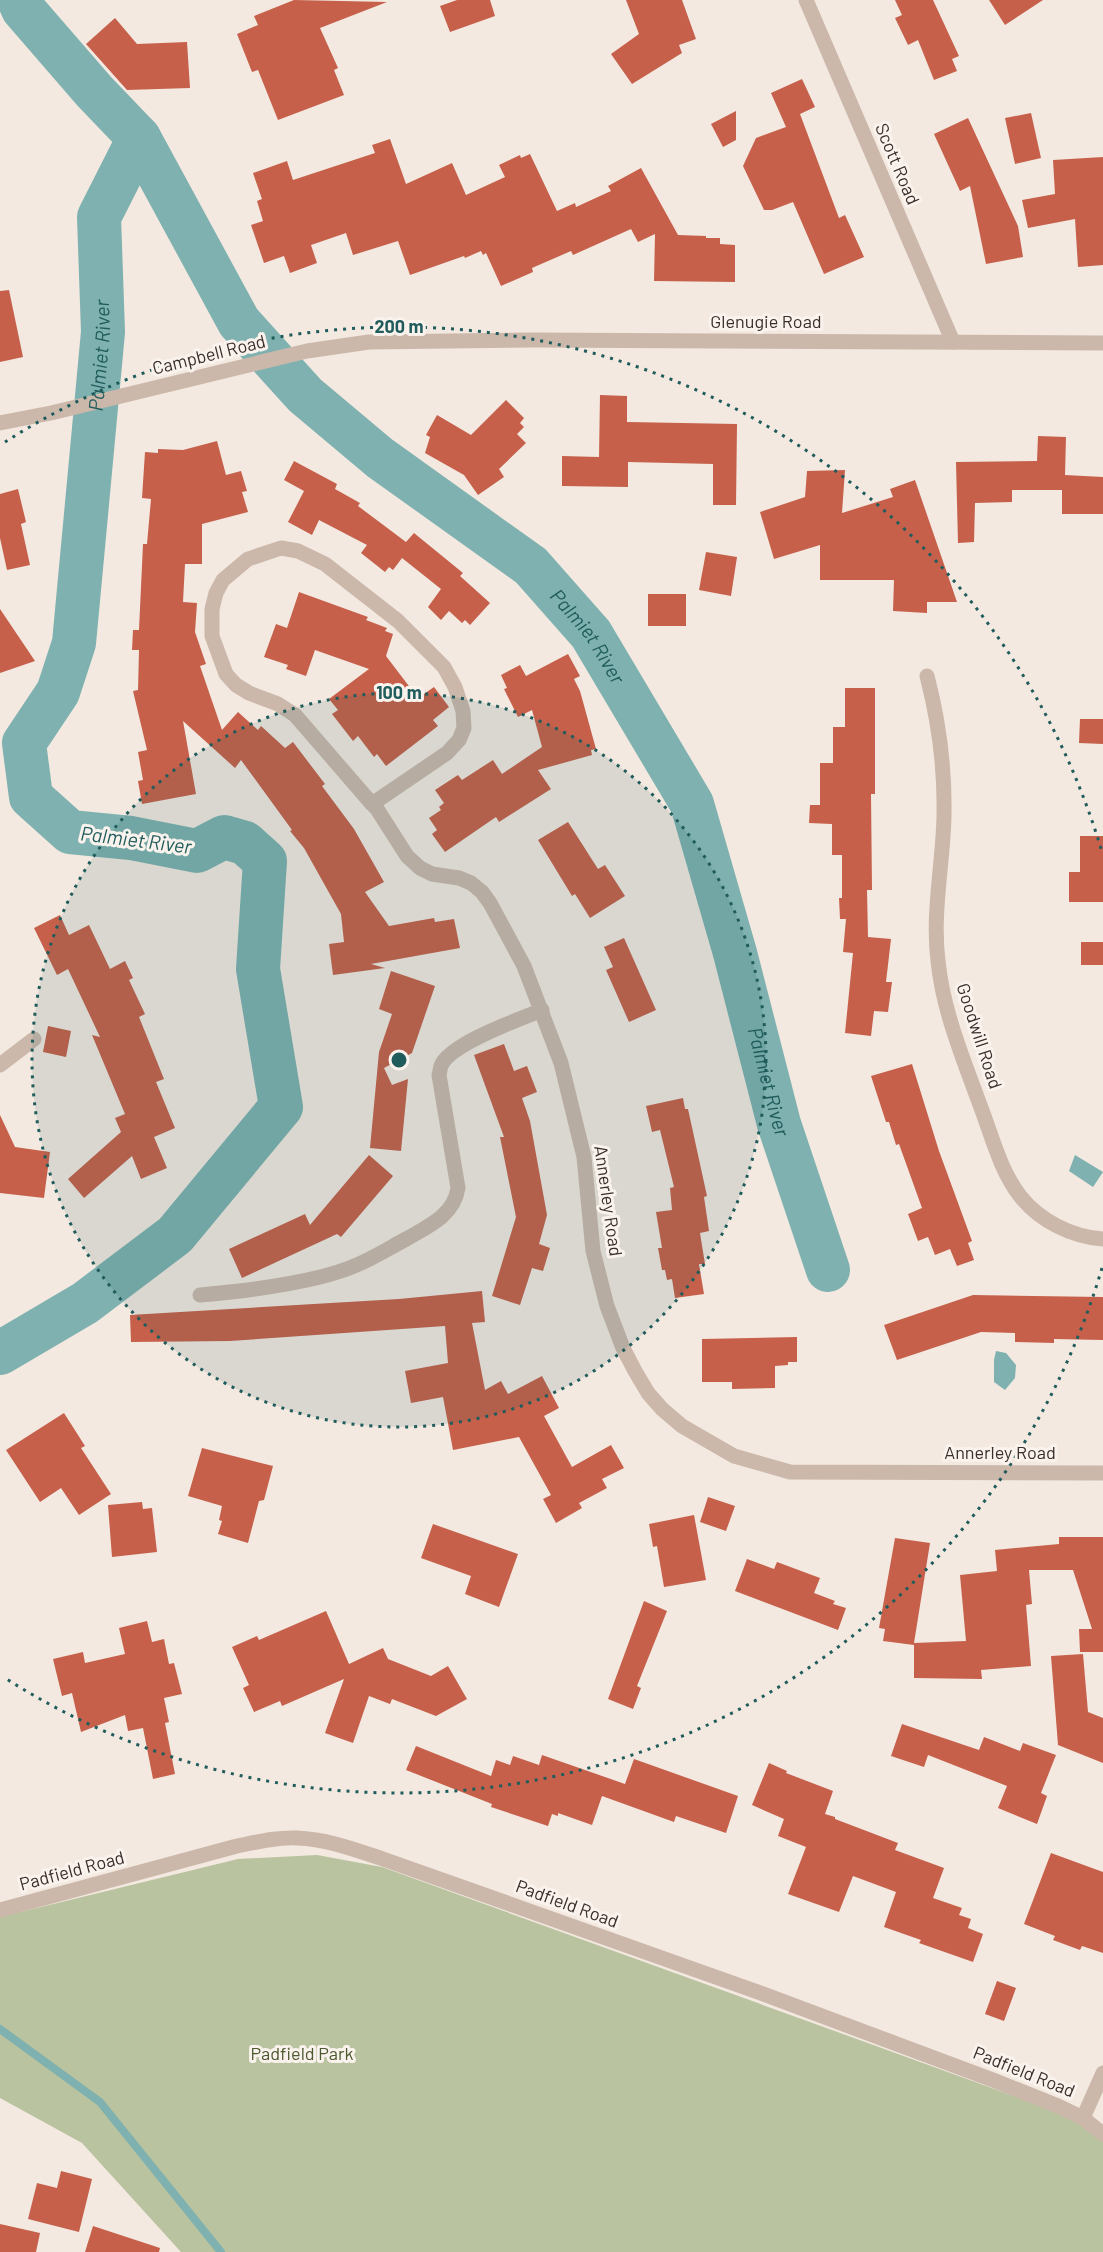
<svg xmlns="http://www.w3.org/2000/svg" width="1103" height="2252" viewBox="0 0 1103 2252" font-family="Barlow,sans-serif">
<style>
.green{fill:#b9c39f}
.water{fill:#7eb1af}
.lines{fill:none;stroke-linecap:round;stroke-linejoin:round}
.stream{stroke:#7eb1af;stroke-width:8}
.river{stroke:#7eb1af;stroke-width:44}
.building{fill:#c6604b}
.minor{stroke:#ccb8ab;stroke-width:15}
.ring{fill:none;stroke:#1f5c5b;stroke-width:3;stroke-dasharray:3 6}
.labels{text-anchor:middle;stroke-width:6;stroke-linejoin:round;paint-order:stroke}
.street-label{font-size:18px;fill:#3a2e2a;stroke:#faf3ed}
.park-label{font-size:18px;fill:#4c582e;stroke:#faf3ed}
.water-label{font-size:20px;font-style:italic;fill:#1f5c5b;stroke:#faf3ed}
.centre{fill:#1f5c5b;stroke:#faf3ed;stroke-width:3}
.ring-label{font-size:18px;text-anchor:middle;font-weight:bold;fill:#1f5c5b;stroke:#faf3ed;stroke-width:6;stroke-linejoin:round;paint-order:stroke}
</style>
<rect width="100%" height="100%" fill="#f3e9e0"/>
<path class="green" d="M317,1855L382,1867L1028,2101L1084,2125L1103,2139V2252H181L82,2143L0,2098V1917L238,1859Z"/>
<g class="water">
<path d="M1075,1155L1103,1172L1093,1187L1069,1171Z"/>
<path d="M996,1351L1006,1353L1016,1365L1015,1378L1005,1390L994,1382V1360Z"/>
</g>
<g class="lines">
<path class="stream" d="M0,2029L100,2102L221,2252"/>
<g class="river">
<path id="s1" d="M139,138L239,322L305,395L380,458L531,566L591,634L692,804L735,953L779,1124L828,1270"/>
<path id="s2" d="M0,1353L85,1303L175,1235L281,1107L258,969L265,861L245,843L224,837L197,851L131,838L70,832L31,797L24,743L58,692L74,643L103,332L99,217L139,138L94,91L23,9L19,0"/>
</g>
</g>
<g class="building">
<path d="M294,0L387,2L320,28L338,68L334,70L344,95L278,120L258,70L252,72L237,34L258,25L254,16Z"/>
<path d="M457,0H490L495,16L450,32L440,6Z"/>
<path d="M626,0H682L696,39L679,45L682,53L632,84L611,54L639,34Z"/>
<path d="M895,0H933L959,56L952,59L957,71L934,80L918,40L908,45L895,18L902,15Z"/>
<path d="M989,0H1043L1005,25Z"/>
<path d="M115,18L137,44L187,42L190,88L127,90L86,44Z"/>
<path d="M802,79L815,107L800,114L839,218L845,215L864,257L824,274L793,202L772,210H764L743,166L756,138L786,127L771,93Z"/>
<path d="M736,111V140L723,147L711,124Z"/>
<path d="M1031,113L1041,158L1015,164L1005,118Z"/>
<path d="M968,118L1018,226L1023,257L986,264L970,186L960,191L934,134Z"/>
<path d="M390,139L406,184L452,163L466,195L505,177L499,165L520,155L521,158L530,154L557,211L575,203L576,207L611,191L608,186L641,168L678,235L706,236V238H720V244L735,245V282L654,281L655,234L638,242L631,229L573,255L571,251L532,268L533,272L501,286L486,253L483,255L481,251L465,258L464,256L410,275L398,241L353,255L346,233L311,245L317,263L290,273L284,256L264,263L251,225L263,221L257,201L262,199L253,173L287,161L293,180L375,153L372,145Z"/>
<path d="M1103,157V265L1078,267L1075,219L1028,228L1022,200L1055,194L1053,160Z"/>
<path d="M9,290L23,357L0,362V291Z"/>
<path d="M600,395L627,396V422L737,424L736,505H713V464L628,462V487L562,486V456L599,457Z"/>
<path d="M506,400L524,418L520,423L524,427L517,434L526,443L499,469L504,477L478,495L464,475L425,453L430,437L426,435L437,415L471,435Z"/>
<path d="M1038,436L1066,437L1065,475L1103,477V514H1062V490H1012V502L975,503L974,542L958,543L956,462L1037,461Z"/>
<path d="M217,441L226,475L241,471L247,491L242,492L248,512L202,524V564H185L183,602L197,603L195,632L206,664L200,666L222,730L238,712L258,730L261,726L285,748L293,742L325,784L322,786L354,829L384,882L365,892L389,926L434,918L435,922L454,919L460,948L371,964L385,968L333,975L329,944L344,942L341,914L304,848L290,831L292,830L241,760L235,768L183,721L196,794L142,804L138,781L143,780L138,752L147,750L133,691L138,690L139,650H132L133,630H139L143,544H147L151,499L142,498L145,452L158,453V449L183,450Z"/>
<path d="M294,461L337,484L335,489L360,503L358,506L406,542L414,533L463,573L460,576L490,603L470,625L465,620L462,623L449,611L441,620L428,607L441,589L402,558L393,570L389,567L385,572L361,553L367,545L319,520L312,535L288,522L304,491L284,480Z"/>
<path d="M845,470L842,513L893,497L890,489L915,480L957,602H927V613L893,611L894,580H820V545L774,559L760,512L805,497L807,471Z"/>
<path d="M18,489L26,522L21,524L30,565L7,570L0,538V494Z"/>
<path d="M706,552L737,557L731,596L699,590Z"/>
<path d="M299,592L368,617L366,620L387,628L385,631L393,634L386,656L418,698L434,687L449,707L433,720L438,726L386,766L377,754L374,757L358,736L353,741L332,714L338,710L329,699L369,669L315,650L306,676L286,669L288,665L264,657L276,624L287,628Z"/>
<rect x="648" y="594" width="38" height="32"/>
<path d="M0,609L35,661L0,673Z"/>
<path d="M568,654L580,676L574,679L580,691L596,749L591,750L592,755L538,770L551,789L499,822L496,817L445,852L432,834L437,830L429,818L441,810L439,807L444,803L435,790L458,775L462,780L493,760L502,774L542,747L532,710L518,717L504,689L507,688L501,675L520,665L526,676Z"/>
<path d="M845,688H875V794H871L872,890H867L868,937L891,939L886,982H892L888,1012L874,1011L871,1036L845,1033L853,953L843,952L846,919H840L839,898H842V855H832V824L809,823L810,805H820V763H833V727H845Z"/>
<path d="M1080,719H1103V744L1079,743Z"/>
<path d="M568,822L598,869L605,865L625,896L590,918L575,894L572,896L538,840Z"/>
<path d="M1080,836H1103V902H1069V872H1080Z"/>
<path d="M60,915L69,935L89,925L110,969L125,961L133,978L129,980L145,1014L139,1017L164,1079L156,1082L175,1128L154,1137L167,1168L141,1179L132,1156L84,1198L68,1179L121,1132L115,1118L125,1114L92,1035L100,1037L68,969L57,975L34,928Z"/>
<path d="M624,938L656,1010L629,1022L606,970L613,967L604,947Z"/>
<rect x="1081" y="942" width="22" height="23"/>
<path d="M391,971L435,986L412,1053L384,1068L392,1085L408,1079L401,1151L370,1148L379,1052L392,1014L379,1009Z"/>
<path d="M48,1026L71,1031L66,1057L43,1052Z"/>
<path d="M504,1044L514,1071L527,1066L537,1092L522,1098L530,1121L547,1215L539,1244L550,1248L543,1271L532,1268L520,1305L492,1296L516,1217L500,1137H504L474,1055Z"/>
<path d="M912,1064L939,1151L972,1241L968,1243L974,1260L957,1266L950,1249L935,1255L928,1237L918,1241L908,1214L922,1208L899,1144L896,1145L889,1122H886L871,1076Z"/>
<path d="M683,1098L685,1109H688L707,1196L704,1197L709,1231L700,1233L705,1264H699L704,1294L675,1298L672,1279L667,1280L665,1270H662L658,1248H662L656,1212L672,1210L670,1188L674,1187L660,1130L652,1132L646,1106Z"/>
<path d="M0,1115L15,1147L50,1152L44,1198L0,1193Z"/>
<path d="M369,1155L393,1176L341,1237L337,1234L242,1278L229,1249L305,1214L310,1225Z"/>
<path d="M482,1291L485,1322L472,1323L485,1390L501,1381L508,1394L542,1376L559,1408L544,1416L572,1467L611,1445L624,1468L602,1479L607,1488L579,1503L582,1508L556,1523L543,1499L551,1495L519,1437L453,1450L443,1397L411,1403L405,1371L448,1363L445,1326L230,1341L131,1342L130,1315L399,1299Z"/>
<path d="M973,1295L1103,1297V1340L1054,1339V1343L1015,1342V1333L981,1332L897,1360L884,1325Z"/>
<path d="M797,1337V1362H788V1365L775,1366V1388L732,1389V1382H702V1339Z"/>
<path d="M64,1413L85,1446L81,1448L111,1494L79,1515L61,1488L40,1502L6,1450Z"/>
<path d="M202,1448L273,1466L264,1500L259,1501L248,1543L218,1534L222,1521L219,1520L222,1506L188,1496Z"/>
<path d="M708,1497L735,1506L726,1531L700,1522Z"/>
<path d="M142,1502L143,1509L152,1508L157,1552L112,1557L108,1505Z"/>
<path d="M694,1515L706,1580L664,1587L657,1546L653,1547L649,1524Z"/>
<path d="M433,1524L518,1554L499,1607L465,1594L471,1576L421,1558Z"/>
<path d="M1059,1537H1103V1652H1080L1079,1629H1092L1073,1570H1029L1032,1604L1026,1605L1031,1666L981,1670L982,1679L914,1678V1645L883,1641L885,1629L879,1628L895,1538L930,1543L914,1643L966,1641L960,1575L997,1571L995,1550L1059,1544Z"/>
<path d="M747,1559L774,1569L777,1562L820,1578L814,1593L835,1601L833,1604L846,1608L838,1630L735,1591Z"/>
<path d="M644,1601L667,1611L637,1686L641,1688L633,1709L608,1699Z"/>
<path d="M326,1611L349,1664L383,1648L388,1659L431,1676L448,1666L467,1699L436,1716L392,1699L390,1704L369,1696L353,1743L325,1733L344,1679L282,1706L280,1701L254,1712L243,1688L249,1685L232,1647L257,1636L259,1640Z"/>
<path d="M147,1621L152,1642L164,1639L169,1664L174,1663L182,1694L164,1698L169,1722L165,1723L175,1774L153,1779L143,1728L128,1731L125,1715L81,1732L72,1693L62,1696L53,1659L83,1652L85,1663L125,1654L119,1628Z"/>
<path d="M1083,1654L1088,1712L1103,1718V1763L1058,1745L1051,1656Z"/>
<path d="M902,1724L979,1750L984,1737L1020,1751L1023,1743L1056,1755L1041,1793L1047,1796L1037,1824L998,1808L1007,1786L928,1755L924,1767L891,1756Z"/>
<path d="M416,1746L491,1776L496,1760L510,1765L513,1756L539,1765L542,1755L625,1784L634,1759L738,1796L726,1833L676,1816L674,1822L602,1796L592,1825L558,1813V1816L552,1814L548,1826L491,1807L492,1804L406,1770Z"/>
<path d="M769,1763L787,1771L786,1773L833,1791L825,1814L835,1817V1819L898,1843L895,1850L944,1868L933,1898L962,1908L959,1915L971,1919L968,1928L983,1934L973,1962L919,1943L921,1940L884,1927L896,1892L853,1876L839,1912L788,1894L806,1847L778,1836L784,1819L752,1805Z"/>
<path d="M1051,1853L1103,1872V1953L1082,1946L1080,1950L1053,1940L1055,1936L1024,1924Z"/>
<path d="M997,1981L1016,1988L1004,2021L985,2014Z"/>
<path d="M61,2171L92,2179L79,2232L28,2219L37,2183L57,2188Z"/>
<path d="M0,2224L40,2233L36,2252H0Z"/>
<path d="M93,2226L160,2248L159,2252H85Z"/>
</g>
<g class="lines">
<g class="minor">
<path d="M806,0L953,342"/>
<path d="M0,423L51,413L307,351L369,342L533,340L1103,343"/>
<path d="M927,676C939,722 945,767 944,816C943,864 932,913 938,961C943,1011 963,1058 980,1105C992,1136 1000,1170 1020,1196C1040,1221 1072,1237 1103,1239"/>
<path d="M372,804L447,753L459,740L464,728L463,711L455,687L444,667L398,621L325,564L298,551L281,548L248,559L223,580L216,593L212,609V636L226,674L236,685L249,693L278,704L295,715L372,804L377,809L407,856L420,868L432,874L459,878L471,883L482,892L490,903L524,966L561,1063L584,1157L593,1251L607,1306L623,1348L635,1371L648,1393L662,1409L682,1426L734,1456L790,1472L1103,1473"/>
<path d="M0,1065L34,1039"/>
<path d="M200,1295C245,1291 318,1283 359,1264C375,1257 391,1247 408,1238C429,1226 454,1215 458,1188L439,1075C440,1072 440,1069 441,1066C449,1044 520,1019 542,1010"/>
<path d="M0,1910L237,1846C257,1842 277,1837 297,1838C327,1839 356,1850 383,1859L755,1991L993,2080L1058,2106L1083,2118L1103,2134"/>
<path d="M1083,2118L1103,2073"/>
</g>
</g>
<circle cx="399" cy="1060" r="367" fill="#1f5c5b" fill-opacity=".12"/>
<g class="ring">
<circle cx="399" cy="1060" r="367"/>
<path d="M1102 1268A733 733 0 0 1 5 1678M5 442A733 733 0 0 1 1102 852"/>
</g>
<g class="labels">
<g class="street-label">
<text transform="translate(897 164) rotate(67)" y="6">Scott Road</text>
<text x="766" y="328">Glenugie Road</text>
<text transform="translate(209 355) rotate(-14)" y="6">Campbell Road</text>
<text transform="translate(979 1036) rotate(72)" y="6">Goodwill Road</text>
<text transform="translate(608 1201) rotate(82)" y="6">Annerley Road</text>
<text x="1000" y="1459">Annerley Road</text>
<text transform="translate(72 1871) rotate(-15)" y="6">Padfield Road</text>
<text transform="translate(567 1904) rotate(20)" y="6">Padfield Road</text>
<text transform="translate(1024 2072) rotate(22)" y="6">Padfield Road</text>
</g>
<g class="park-label">
<text x="302" y="2060">Padfield Park</text>
</g>
<g class="water-label">
<text dy="7" stroke="none"><textPath href="#s2" startOffset="1342">Palmiet River</textPath></text>
<text dy="7" stroke="none"><textPath href="#s1" startOffset="682">Palmiet River</textPath></text>
<text transform="translate(136 840) rotate(7)" y="7">Palmiet River</text>
<text dy="7" stroke="none"><textPath href="#s1" startOffset="1168">Palmiet River</textPath></text>
</g>
</g>
<circle cx="399" cy="1060" r="9" class="centre"/>
<g class="ring-label">
<text x="399" y="333">200 m</text>
<text x="399" y="699">100 m</text>
</g>
</svg>
